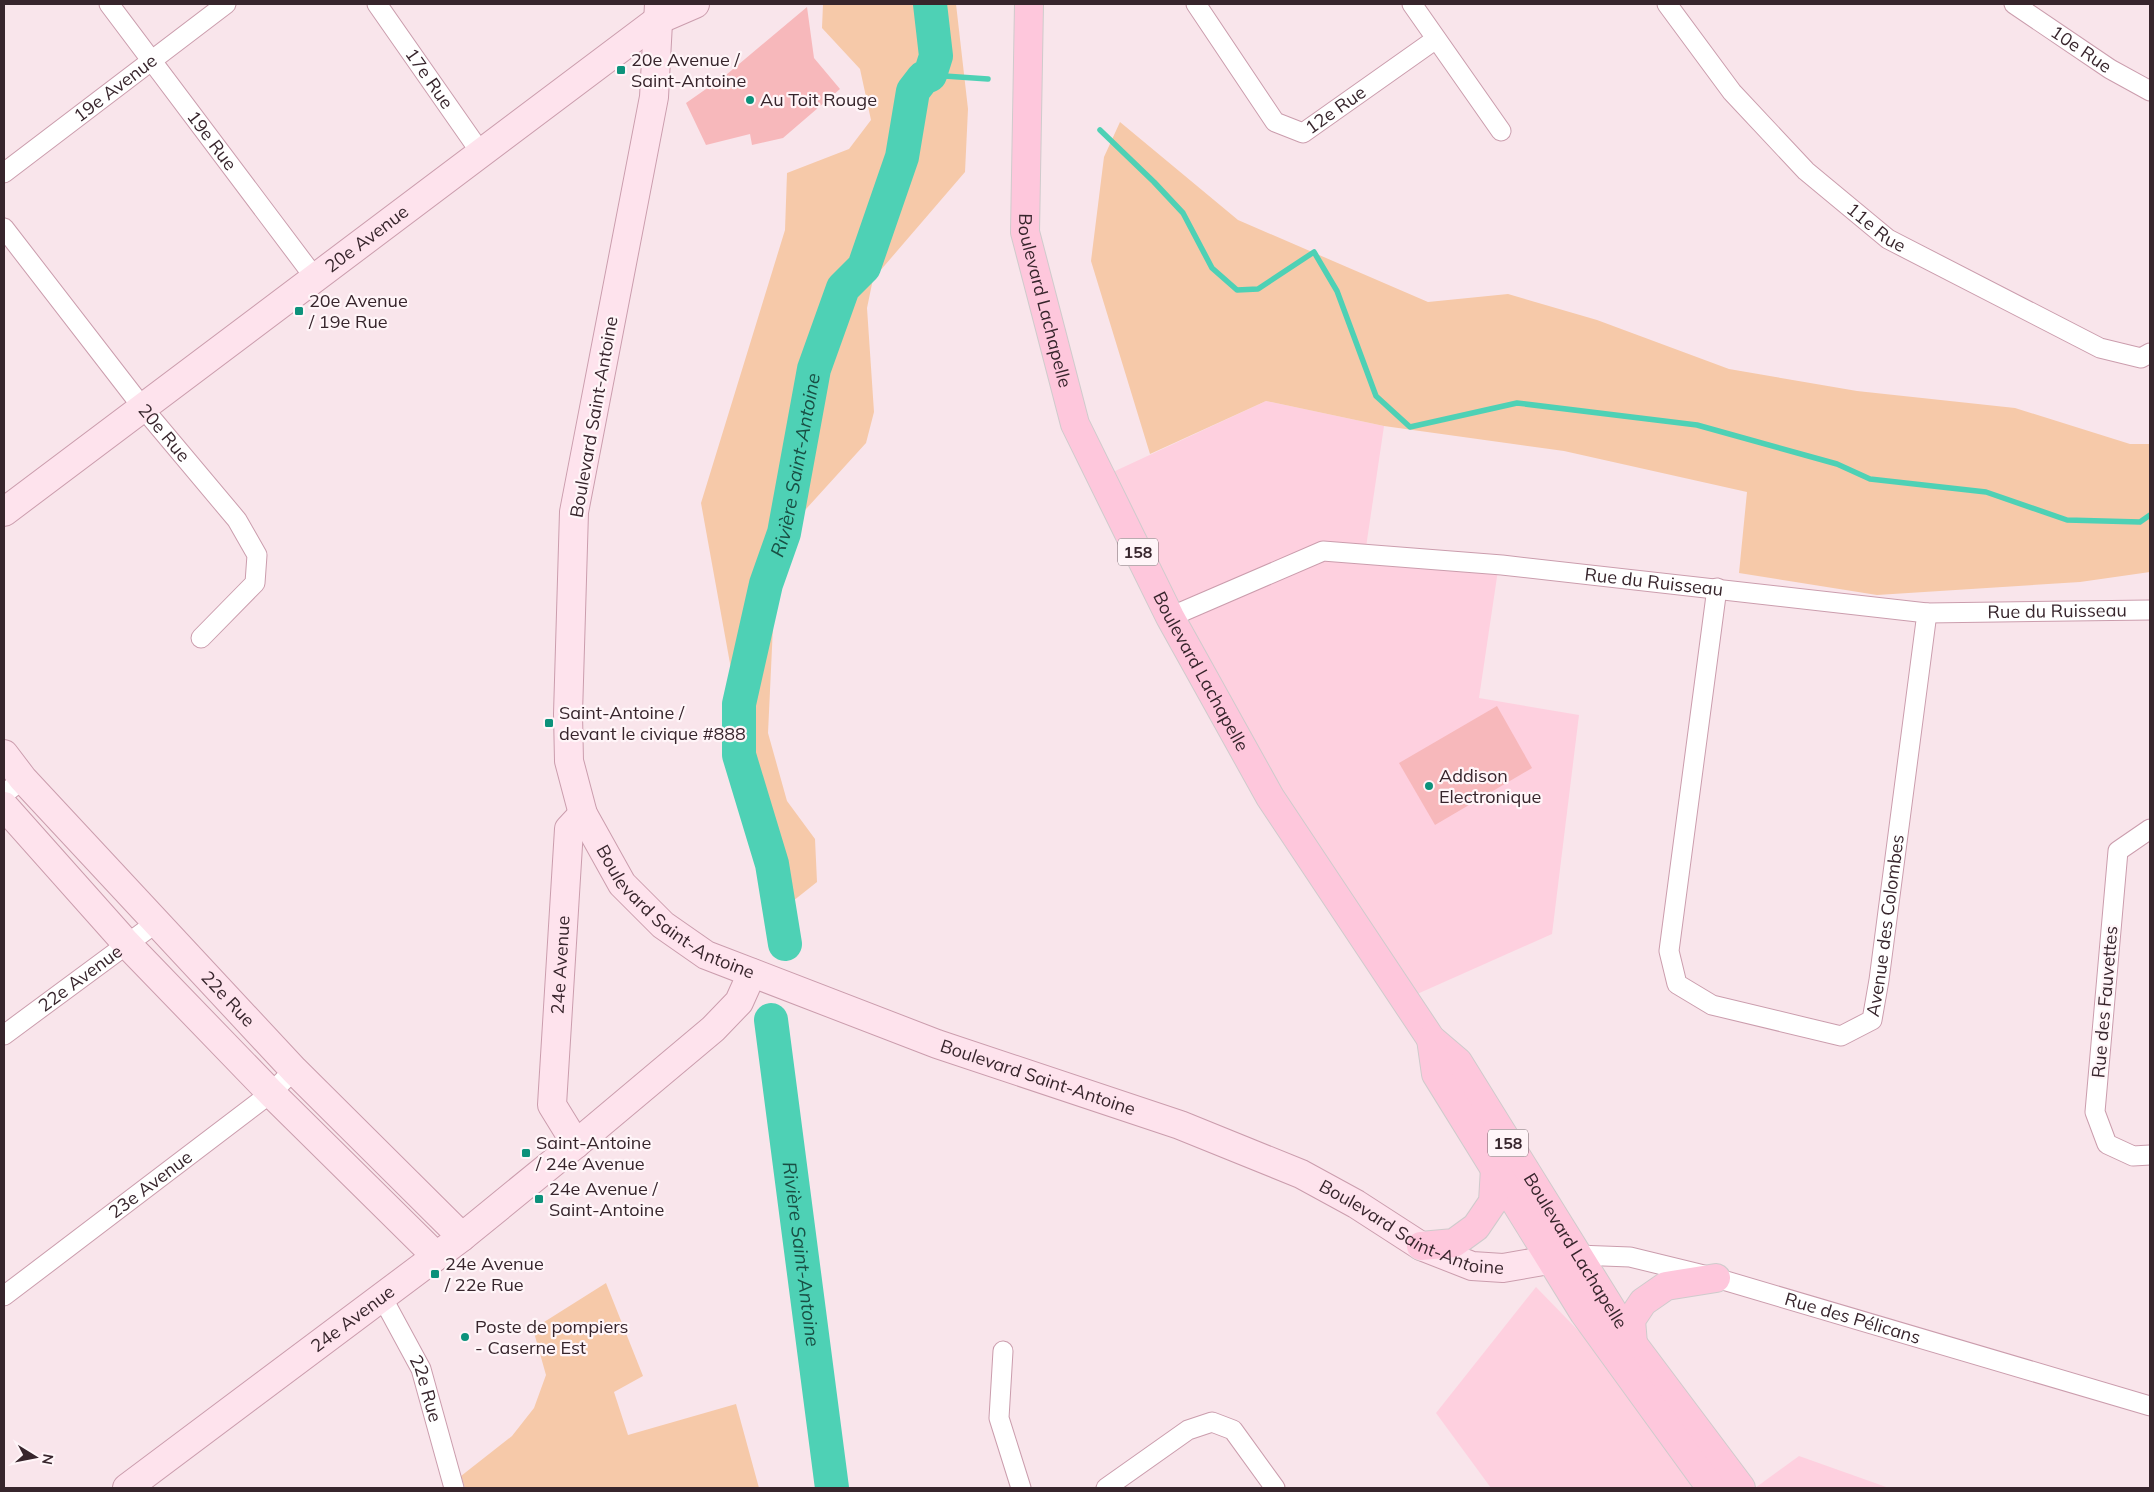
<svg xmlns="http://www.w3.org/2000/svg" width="2154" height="1492" viewBox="0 0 2154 1492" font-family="Mulish,sans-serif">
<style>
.built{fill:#fed0df}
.green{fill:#f6c9a9}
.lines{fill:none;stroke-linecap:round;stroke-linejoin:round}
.stream{stroke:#4ed1b5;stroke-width:5.5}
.river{stroke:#4ed1b5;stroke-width:34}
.building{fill:#f7b8bb}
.street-casing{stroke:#cb9dad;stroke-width:21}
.secondary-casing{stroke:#cb9dad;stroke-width:30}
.primary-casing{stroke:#cfcbcc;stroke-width:30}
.street{stroke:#fff;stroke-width:19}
.secondary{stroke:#fee3ed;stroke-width:28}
.primary{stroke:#fec7dc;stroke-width:28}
.poi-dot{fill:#0c927b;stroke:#fff5f8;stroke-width:2}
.labels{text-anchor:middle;stroke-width:4.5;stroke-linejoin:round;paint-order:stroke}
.shield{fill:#fff5f8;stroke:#736369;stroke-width:1}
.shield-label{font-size:16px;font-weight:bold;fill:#37252c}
.street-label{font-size:18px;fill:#37252c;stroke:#fff5f8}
.poi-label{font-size:18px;fill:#37252c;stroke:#fff5f8;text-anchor:start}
.water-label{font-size:19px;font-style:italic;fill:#194f44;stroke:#fff5f8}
</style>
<rect width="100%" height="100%" fill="#f9e5eb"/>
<g class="built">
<path d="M1266,401L1384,426L1365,554L1498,570L1479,698L1579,715L1552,934L1397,1003L1124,524L1113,472Z"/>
<path d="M1536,1287L1603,1356L1699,1488H1491L1436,1413Z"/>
<path d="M1799,1456L1889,1488H1755Z"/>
</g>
<g class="green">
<path d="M823,4H956L968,109L965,172L873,279L867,308L874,412L866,443L777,541L768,733L787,801L815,839L817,882L788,905L752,785L701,503L785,230L787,173L849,149L871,120L860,69L822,28Z"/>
<path d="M1120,122L1238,220L1428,302L1508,294L1597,320L1729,369L1857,391L2015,408L2130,444H2150V572L2080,582L1877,595L1739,573L1747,492L1564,451L1384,426L1266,401L1150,454L1091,261L1104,157Z"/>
<path d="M606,1283L643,1376L614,1392L628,1435L736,1404L759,1488H465L461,1476L512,1436L534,1408L546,1375L533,1329Z"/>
</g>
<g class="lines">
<g class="stream">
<path d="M930,75L988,79"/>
<path d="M1100,130L1154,182L1183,213L1212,268L1237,290L1258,289L1314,252L1337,291L1376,396L1410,427L1517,403L1697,425L1837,464L1870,479L1986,492L2067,520L2140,522L2150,515"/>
</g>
<g class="river">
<path id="s1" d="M785,944L772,864L739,755V704L766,584L784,533L814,369L843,288L864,267L902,157L913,91L923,78L930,75L936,56L930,4"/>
<path id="s2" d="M771,1020L832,1488"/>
</g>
</g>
<g class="building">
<path d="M807,7L814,58L840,89L783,138L752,145L750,134L706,145L686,103L726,75Z"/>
<path d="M1497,706L1532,768L1435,825L1399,763Z"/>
</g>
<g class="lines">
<defs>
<g id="street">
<path id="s3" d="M109,4L315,278"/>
<path id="s4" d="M377,4L481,153"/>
<path id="s5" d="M1196,4L1275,122L1303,133L1436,39"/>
<path d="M1412,4L1501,131"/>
<path id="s6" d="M1667,4L1732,92L1806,171L1888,239L2100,348L2141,358L2150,353"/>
<path id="s7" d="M2014,4L2110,69L2150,91"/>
<path id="s8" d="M4,173L226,4"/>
<path id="s9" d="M4,228L143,408L237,520L257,555L255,583L201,638"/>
<path id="s10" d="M1717,588L1669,951L1677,984L1712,1005L1841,1036L1872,1020L1879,980L1927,613"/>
<path id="s11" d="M1170,617L1323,551L1502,565L1927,613L2150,610"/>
<path d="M4,794L23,779"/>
<path d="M2150,829L2118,851L2095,1112L2107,1144L2133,1156L2150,1155"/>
<path id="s12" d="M4,1035L157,922"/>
<path id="s13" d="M1577,1255L1630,1257L1716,1278L2150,1406"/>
<path id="s14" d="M4,1296L271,1093L294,1070"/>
<path id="s15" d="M382,1297L421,1369L454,1488"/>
<path d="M1003,1351L999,1418L1021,1488"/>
<path d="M1106,1488L1188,1430L1212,1422L1233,1430L1275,1488"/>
</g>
<g id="secondary">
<path id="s16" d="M659,4L654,97L574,512L568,714L569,761L583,814L622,884L663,925L706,955L937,1044L1180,1125L1301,1174L1356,1204L1421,1246L1472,1266L1503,1268L1572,1256"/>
<path id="s17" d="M4,512L658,20L695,4"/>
<path id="s18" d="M4,754L23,779L294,1070L462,1237"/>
<path d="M4,806L126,943L271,1093L436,1256"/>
<path id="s19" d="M576,1144L552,1105L569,829L583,814"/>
<path id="s20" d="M127,1488L462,1237L576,1144L713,1029L739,1002L752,973"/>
</g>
<g id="primary">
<path id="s21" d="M1029,4L1025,232L1075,424L1170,617L1270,797L1431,1039L1458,1062L1633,1344L1741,1488"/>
<path d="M1431,1039L1436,1074L1584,1313L1711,1488"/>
<path d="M1421,1246L1454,1243L1476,1227L1493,1202L1495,1168"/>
<path d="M1633,1344L1631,1320L1643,1302L1666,1286L1716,1278"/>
</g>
</defs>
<use href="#street" class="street-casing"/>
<use href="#secondary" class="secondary-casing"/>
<use href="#primary" class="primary-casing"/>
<use href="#street" class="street"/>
<use href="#secondary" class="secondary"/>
<use href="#primary" class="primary"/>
</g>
<g class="poi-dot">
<rect x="616" y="65" width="10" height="10" rx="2.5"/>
<circle cx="750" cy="100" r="5"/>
<rect x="294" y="306" width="10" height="10" rx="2.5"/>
<rect x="544" y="718" width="10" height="10" rx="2.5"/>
<circle cx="1429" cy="786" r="5"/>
<rect x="521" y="1148" width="10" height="10" rx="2.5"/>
<rect x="534" y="1194" width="10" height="10" rx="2.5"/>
<rect x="430" y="1269" width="10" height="10" rx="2.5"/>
<circle cx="465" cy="1337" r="5"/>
</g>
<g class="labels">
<g class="shield">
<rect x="1118" y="538.5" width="40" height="27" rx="4"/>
<rect x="1488" y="1129.5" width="40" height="27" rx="4"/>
</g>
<g class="shield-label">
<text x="1138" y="558">158</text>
<text x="1508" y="1149">158</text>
</g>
<g class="street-label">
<text dy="6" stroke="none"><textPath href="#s7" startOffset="81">10e Rue</textPath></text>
<text dy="6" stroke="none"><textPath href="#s4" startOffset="91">17e Rue</textPath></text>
<text dy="6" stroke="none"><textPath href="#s8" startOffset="140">19e Avenue</textPath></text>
<text dy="6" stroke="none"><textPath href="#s5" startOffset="212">12e Rue</textPath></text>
<text dy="6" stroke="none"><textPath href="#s3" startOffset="171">19e Rue</textPath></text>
<text dy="6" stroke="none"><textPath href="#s6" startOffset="308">11e Rue</textPath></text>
<text dy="6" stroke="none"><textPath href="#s17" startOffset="454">20e Avenue</textPath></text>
<text dy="6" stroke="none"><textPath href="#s21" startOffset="299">Boulevard Lachapelle</textPath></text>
<text transform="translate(594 417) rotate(-80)" y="6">Boulevard Saint-Antoine</text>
<text dy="6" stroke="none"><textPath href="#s9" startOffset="260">20e Rue</textPath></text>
<text dy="6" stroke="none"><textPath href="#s11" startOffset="499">Rue du Ruisseau</textPath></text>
<text dy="6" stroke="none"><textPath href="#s11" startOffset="904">Rue du Ruisseau</textPath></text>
<text dy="6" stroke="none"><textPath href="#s21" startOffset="704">Boulevard Lachapelle</textPath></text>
<text dy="6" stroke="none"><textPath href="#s16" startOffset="959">Boulevard Saint-Antoine</textPath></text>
<text dy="6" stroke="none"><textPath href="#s10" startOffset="704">Avenue des Colombes</textPath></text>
<text dy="6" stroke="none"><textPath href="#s19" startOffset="186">24e Avenue</textPath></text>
<text dy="6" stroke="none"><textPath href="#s12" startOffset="95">22e Avenue</textPath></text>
<text dy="6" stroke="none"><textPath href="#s18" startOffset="332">22e Rue</textPath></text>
<text transform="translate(2105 1002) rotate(-85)" y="6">Rue des Fauvettes</text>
<text dy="6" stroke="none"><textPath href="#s16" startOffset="1364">Boulevard Saint-Antoine</textPath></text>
<text dy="6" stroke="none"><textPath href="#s14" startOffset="184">23e Avenue</textPath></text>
<text dy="6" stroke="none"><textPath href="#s16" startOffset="1769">Boulevard Saint-Antoine</textPath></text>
<text dy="6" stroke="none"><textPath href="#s21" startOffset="1396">Boulevard Lachapelle</textPath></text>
<text dy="6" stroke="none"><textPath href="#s20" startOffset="282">24e Avenue</textPath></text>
<text dy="6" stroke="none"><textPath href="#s13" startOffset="284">Rue des Pélicans</textPath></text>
<text dy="6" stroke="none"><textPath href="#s15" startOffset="102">22e Rue</textPath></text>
</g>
<g class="poi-label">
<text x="631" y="66">20e Avenue /<tspan x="631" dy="21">Saint-Antoine</tspan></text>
<text x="760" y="106">Au Toit Rouge</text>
<text x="309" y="307">20e Avenue<tspan x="309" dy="21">/ 19e Rue</tspan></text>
<text x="559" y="719">Saint-Antoine /<tspan x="559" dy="21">devant le civique #888</tspan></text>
<text x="1439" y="782">Addison<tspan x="1439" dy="21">Electronique</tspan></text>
<text x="536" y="1149">Saint-Antoine<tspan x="536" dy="21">/ 24e Avenue</tspan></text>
<text x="549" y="1195">24e Avenue /<tspan x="549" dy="21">Saint-Antoine</tspan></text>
<text x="445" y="1270">24e Avenue<tspan x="445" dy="21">/ 22e Rue</tspan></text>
<text x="475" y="1333">Poste de pompiers<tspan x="475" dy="21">- Caserne Est</tspan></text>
</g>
<g class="water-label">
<text dy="7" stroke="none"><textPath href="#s1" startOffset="492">Rivière Saint-Antoine</textPath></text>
<text dy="7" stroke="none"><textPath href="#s2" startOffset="236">Rivière Saint-Antoine</textPath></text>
</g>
</g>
<rect width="2154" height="1492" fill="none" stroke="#37252c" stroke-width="10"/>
<g transform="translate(35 1457) rotate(100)" stroke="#fff5f8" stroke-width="4" paint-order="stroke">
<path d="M0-4L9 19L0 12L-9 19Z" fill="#37252c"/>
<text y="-8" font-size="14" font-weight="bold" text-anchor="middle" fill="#37252c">N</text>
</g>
</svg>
